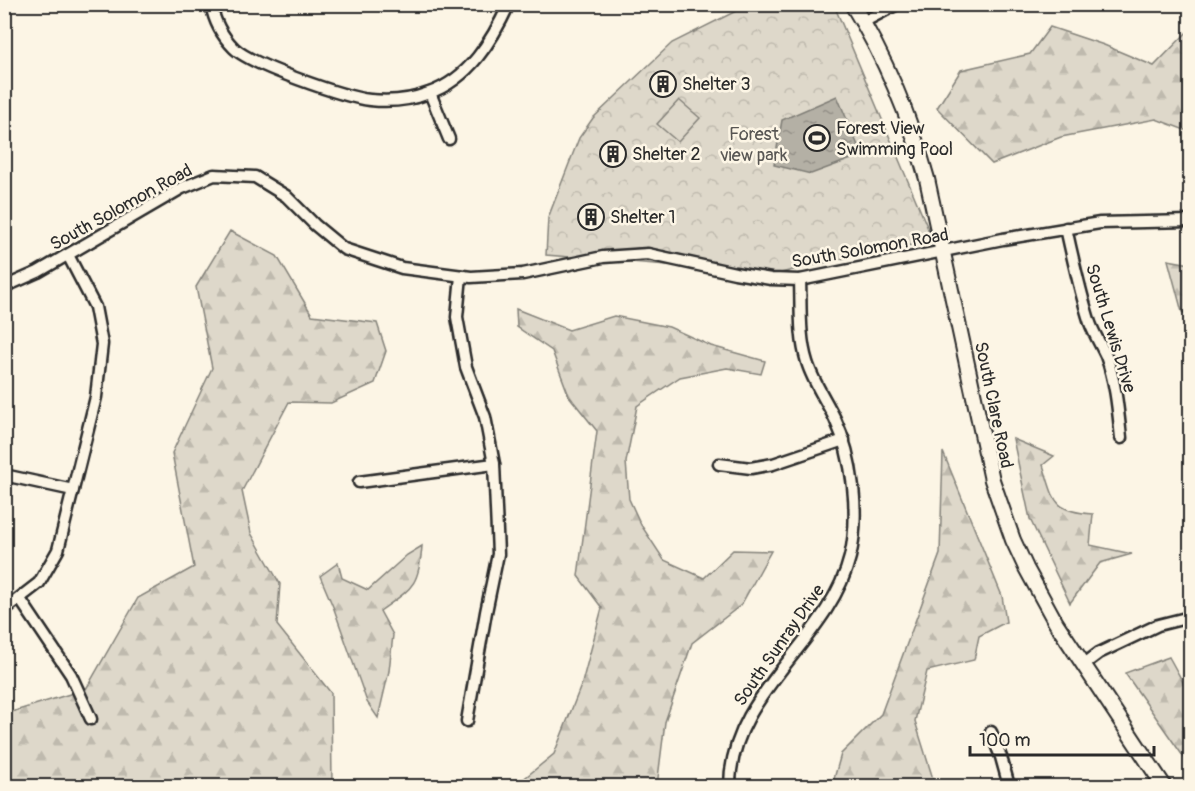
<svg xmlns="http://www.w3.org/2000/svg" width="1195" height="791" viewBox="0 0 1195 791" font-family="Pangolin,sans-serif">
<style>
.forest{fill:url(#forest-firs);stroke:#84827a;stroke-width:1.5}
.park{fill:url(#park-crowns);stroke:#84827a;stroke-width:1.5}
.pitch{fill:#ded8ca;stroke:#84827a;stroke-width:1.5}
.water{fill:url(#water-ripples);stroke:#7d7b74;stroke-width:1.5}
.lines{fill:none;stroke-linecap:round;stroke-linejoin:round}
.street-casing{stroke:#2b2b2b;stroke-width:15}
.secondary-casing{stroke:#2b2b2b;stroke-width:18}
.street{stroke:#fcf5e5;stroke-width:10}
.secondary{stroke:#fcf5e5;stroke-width:14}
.labels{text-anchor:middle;stroke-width:5;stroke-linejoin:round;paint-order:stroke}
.poi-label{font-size:18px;fill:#2b2b2b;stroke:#fcf5e5;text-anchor:start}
.park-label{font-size:18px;fill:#585653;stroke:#fcf5e5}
.street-label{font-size:18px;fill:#2b2b2b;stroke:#fcf5e5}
</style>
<defs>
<pattern id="forest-firs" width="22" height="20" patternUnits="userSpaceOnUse" patternTransform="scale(1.5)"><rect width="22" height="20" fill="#ded8ca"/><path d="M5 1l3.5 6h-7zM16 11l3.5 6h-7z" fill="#bfbaae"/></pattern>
<pattern id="park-crowns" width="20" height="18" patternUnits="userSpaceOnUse" patternTransform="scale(1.5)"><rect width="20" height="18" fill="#ded8ca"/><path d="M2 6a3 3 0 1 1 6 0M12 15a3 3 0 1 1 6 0" fill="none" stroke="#bfbaae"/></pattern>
<pattern id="water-ripples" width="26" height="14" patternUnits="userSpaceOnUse" patternTransform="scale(1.5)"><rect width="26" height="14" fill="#b4b0a5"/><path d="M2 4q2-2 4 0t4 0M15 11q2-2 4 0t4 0" fill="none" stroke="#938f87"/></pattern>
</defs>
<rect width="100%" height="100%" fill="#fcf5e5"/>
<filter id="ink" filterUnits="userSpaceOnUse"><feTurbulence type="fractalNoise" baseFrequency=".0167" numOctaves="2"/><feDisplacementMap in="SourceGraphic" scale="12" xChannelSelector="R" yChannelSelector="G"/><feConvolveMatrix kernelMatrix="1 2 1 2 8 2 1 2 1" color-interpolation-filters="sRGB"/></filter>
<g filter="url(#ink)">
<g class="forest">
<path d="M1050,27L1104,45L1154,66L1190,29V132L1156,119L1061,137L992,164L937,108L961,70L1030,54Z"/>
<path d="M230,231L277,256L312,315L377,323L386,351L375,383L331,403L289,402L242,491L251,533L280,584L277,625L331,693L332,786H5V714L86,689L138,598L194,567L172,453L212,368L196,287Z"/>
<path d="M1168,260L1190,264V316L1182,312Z"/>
<path d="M516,309L569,330L614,316L669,327L711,346L765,361L761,374L727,368L680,377L637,406L626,462L629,499L641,525L664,560L704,578L733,550L771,551L741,605L692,643L665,722L657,786H515L554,754L582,683L602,608L578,576L597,431L569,396L552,351L517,327Z"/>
<path d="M1013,439L1054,456L1043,465C1055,501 1052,511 1093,514L1090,545L1132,554L1100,563L1070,603L1030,519Z"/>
<path d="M943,452L1002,596L1006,622L979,636L974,660L927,671L915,721L934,782L933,786H832L841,754L881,714L940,554Z"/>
<path d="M422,546C419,587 412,588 380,611L393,635L389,671L378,718L367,702L334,609L320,576L338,563L342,578L368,590L407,555Z"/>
<path d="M1169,657L1190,695L1188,737L1190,741V766L1125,673Z"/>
</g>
<path class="park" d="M750,4L834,5L934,243L892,247L776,274L546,255L548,218L579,138L593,118L672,43Z"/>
<path class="pitch" d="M679,100L700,118L678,142L657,124Z"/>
<path class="water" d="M837,96L862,155L811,174L774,165L782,120Z"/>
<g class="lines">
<defs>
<g id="street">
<path d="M211,4C214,21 222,36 234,48C251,65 344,97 370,100C389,102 411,100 429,93C469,79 492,41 509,4"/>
<path d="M863,22L897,4"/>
<path d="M430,93L449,139"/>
<path d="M1066,228C1073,260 1080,292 1090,323C1094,334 1101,345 1106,356C1116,383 1118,410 1121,438"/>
<path d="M461,276L457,317L466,367L485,417L494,464L498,554L486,612L467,721"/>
<path d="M4,287L38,272L182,188L214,175L255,177L286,196L315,225L344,249L402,268L471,277L523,274L603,257L648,254L735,273L771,279L800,280L1003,239L1100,223L1190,221"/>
<path d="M719,464L751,468L773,464L844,440"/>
<path d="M4,475L73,490"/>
<path d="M359,482L494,464"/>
<path d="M20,599L71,675L91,719"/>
<path d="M4,610L39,583L58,550L96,397L102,344L95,307L68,255"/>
<path d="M1083,665L1099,653L1158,625L1190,617"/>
<path d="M991,732L1001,757L1009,786"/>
<path d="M730,786C730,693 829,642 850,557C860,515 853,457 835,419C826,400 813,382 807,362C799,337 801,307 800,280"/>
</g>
<path id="secondary" d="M852,4C886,59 910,117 927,179L992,480L1013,540L1026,568L1056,623L1164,786"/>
</defs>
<use href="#street" class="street-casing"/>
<use href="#secondary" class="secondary-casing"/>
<use href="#street" class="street"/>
<use href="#secondary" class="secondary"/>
</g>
</g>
<defs>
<symbol id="building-ring" viewBox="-11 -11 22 22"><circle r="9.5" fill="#fcf5e5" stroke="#2b2b2b" stroke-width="1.5"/><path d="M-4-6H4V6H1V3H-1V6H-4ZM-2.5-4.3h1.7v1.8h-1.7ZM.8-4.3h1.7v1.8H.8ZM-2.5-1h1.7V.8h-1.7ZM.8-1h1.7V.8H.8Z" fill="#2b2b2b"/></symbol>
<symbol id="stadium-ring" viewBox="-11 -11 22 22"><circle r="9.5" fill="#fcf5e5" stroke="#2b2b2b" stroke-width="1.5"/><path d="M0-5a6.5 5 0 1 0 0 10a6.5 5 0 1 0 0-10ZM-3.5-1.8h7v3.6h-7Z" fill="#2b2b2b"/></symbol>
</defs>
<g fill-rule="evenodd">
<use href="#building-ring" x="648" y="69" width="30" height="30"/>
<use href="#stadium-ring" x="802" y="123" width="30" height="30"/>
<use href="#building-ring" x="598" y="139" width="30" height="30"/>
<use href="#building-ring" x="576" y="202" width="30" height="30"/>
</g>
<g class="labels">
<g class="poi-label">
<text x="682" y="90">Shelter 3</text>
<text x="836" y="134">Forest View<tspan x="836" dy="21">Swimming Pool</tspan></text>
<text x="632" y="160">Shelter 2</text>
<text x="610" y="223">Shelter 1</text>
</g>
<g class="park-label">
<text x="754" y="140">Forest<tspan x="754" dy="21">view park</tspan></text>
</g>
<g class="street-label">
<text transform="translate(121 207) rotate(-29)" y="6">South Solomon Road</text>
<text transform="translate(870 248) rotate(-10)" y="6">South Solomon Road</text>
<text transform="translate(1111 328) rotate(73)" y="6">South Lewis Drive</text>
<text transform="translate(994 405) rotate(78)" y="6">South Clare Road</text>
<text transform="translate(779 645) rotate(-55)" y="6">South Sunray Drive</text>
</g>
</g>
<rect width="1195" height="791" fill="none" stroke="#fcf5e5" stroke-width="24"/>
<rect x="12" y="12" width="1171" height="767" fill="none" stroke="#2b2b2b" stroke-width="2" filter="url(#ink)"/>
<path d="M970 746v9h184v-9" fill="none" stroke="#2b2b2b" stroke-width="3"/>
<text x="979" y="746" font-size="18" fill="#2b2b2b" stroke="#fcf5e5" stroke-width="4.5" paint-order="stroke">100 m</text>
</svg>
